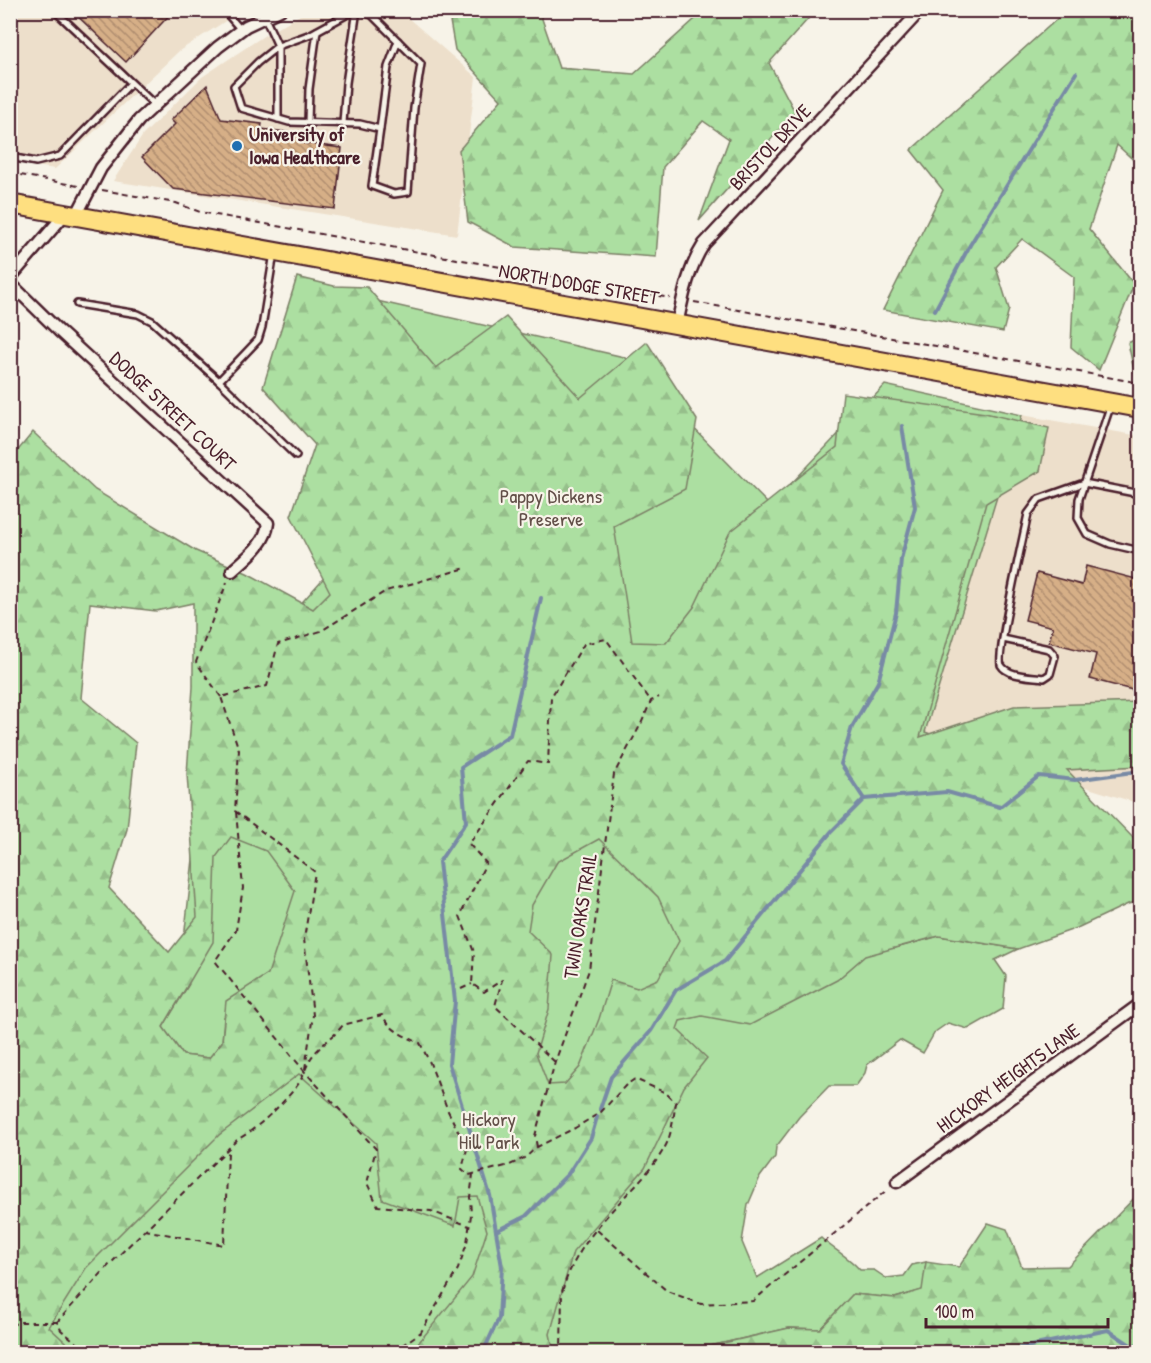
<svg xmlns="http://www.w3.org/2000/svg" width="1151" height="1363" viewBox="0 0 1151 1363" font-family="'Patrick Hand',sans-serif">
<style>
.built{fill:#eddfcb}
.green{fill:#acdfa1;stroke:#7b7f66;stroke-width:1.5}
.forest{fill:url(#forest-firs);stroke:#7b7f66;stroke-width:1.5;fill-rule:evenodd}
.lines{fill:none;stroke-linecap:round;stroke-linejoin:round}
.stream{stroke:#788aa5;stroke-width:4}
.building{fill:url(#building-back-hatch);stroke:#4a1f2b;stroke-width:1.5}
.service-casing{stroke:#4a1f2b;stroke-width:10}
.minor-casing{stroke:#4a1f2b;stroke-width:15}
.primary-casing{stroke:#4a1f2b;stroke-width:22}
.path{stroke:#4a1f2b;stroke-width:2;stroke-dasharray:6 4.5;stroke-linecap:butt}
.service{stroke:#f7f3e8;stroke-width:5}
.minor{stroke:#f7f3e8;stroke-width:10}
.primary{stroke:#fedf80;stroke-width:18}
.poi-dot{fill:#1f6fb2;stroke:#f7f3e8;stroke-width:2}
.labels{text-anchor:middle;stroke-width:4.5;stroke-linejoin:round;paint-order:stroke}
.poi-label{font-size:20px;font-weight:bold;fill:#4a1f2b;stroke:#f7f3e8;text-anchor:start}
.street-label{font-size:20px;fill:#4a1f2b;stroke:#f7f3e8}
.park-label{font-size:20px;fill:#624f48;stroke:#f7f3e8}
</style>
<defs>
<pattern id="forest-firs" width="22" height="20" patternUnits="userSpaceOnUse" patternTransform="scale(1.5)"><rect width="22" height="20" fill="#acdfa1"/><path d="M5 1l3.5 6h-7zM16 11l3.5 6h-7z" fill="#96bf8b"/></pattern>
<pattern id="building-back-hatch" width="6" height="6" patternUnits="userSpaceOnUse" patternTransform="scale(1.5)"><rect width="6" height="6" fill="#d6af87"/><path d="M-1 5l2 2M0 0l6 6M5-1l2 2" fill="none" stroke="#b08e6f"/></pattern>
</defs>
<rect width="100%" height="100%" fill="#f7f3e8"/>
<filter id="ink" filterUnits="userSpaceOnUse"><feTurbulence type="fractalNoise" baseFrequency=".0167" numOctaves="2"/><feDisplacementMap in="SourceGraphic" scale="12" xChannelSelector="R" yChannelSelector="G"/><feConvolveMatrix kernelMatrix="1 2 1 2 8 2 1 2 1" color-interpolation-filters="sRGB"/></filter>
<g filter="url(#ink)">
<g class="built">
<path d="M10,11H241L179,51L55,169L11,162Z"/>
<path d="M307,11H400L476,77L457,235L113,181L143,135L202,77L265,35Z"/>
<path d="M1022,415L1140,436V804L1024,768L925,732Z"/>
</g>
<path class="green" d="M311,286L624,357L770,506L885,385L1022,415L925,732L1024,768L896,948L939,936L1018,949L995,960L1006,976L1003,1009L968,1029L948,1023L935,1032L923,1053L900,1040L867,1065L865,1073L856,1086H829L799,1117L776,1147L775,1157L760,1177L748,1205L742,1242L757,1278L821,1238C835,1251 848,1256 860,1270H874L886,1278L904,1276L912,1265L926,1262L923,1290L895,1298L853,1294L820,1329L789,1328L684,1352H11L10,1203L260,1050L224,1017L222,1042L209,1058L183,1055L163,1027L189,984L180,974L216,656L289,617L393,500Z"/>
<g class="forest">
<path d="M460,11H534L540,13L559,68L634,74L704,11H815L769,63L795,112L699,221L729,139L703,121L663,167L656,257L515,247L468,222L459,150L501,100L455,50L450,21Z"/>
<path d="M1066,11H1140V166L1117,145L1089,229L1134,284L1099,370L1071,347L1074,277L1022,239L996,267L1009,309L1003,332L883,310L943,190L911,150Z"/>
<path d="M297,277L334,286L367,287L436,368L506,317L580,398L647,342L697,420L685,489L614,526L632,642L666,643L694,607L730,532L837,447L843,393L985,413L1049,428L1040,471L986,503L920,737L1014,706L1140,702V766L1067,770L1140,845V901L1128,904L1077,928L1018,949L939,936L865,956L837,980L750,1025L702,1016L680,1021L677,1029L707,1058L684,1087L645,1168L573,1252L550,1334L554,1352H411L472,1277L487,1231L477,1196L460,1197L455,1226L382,1199L376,1143L299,1074L219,1135L86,1268L49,1327L76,1352H11L10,460L33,432L95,490L196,551L247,573L313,609L330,592L291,516L315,445L263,387ZM90,603L156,611L193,603V687L187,774L197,917L169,952L109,888L127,829L136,743L81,698ZM231,837L266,851L295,891L268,974L226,1001L222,1042L209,1058L183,1055L163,1027L213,942L216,857ZM599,839L658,897L679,941L658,979L637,988L611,980L599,1019L580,1067L565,1084L548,1085L536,1053L549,1009L553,955L528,931L532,905L557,862Z"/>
<path d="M1140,337V376L1135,375L1128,343Z"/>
<path d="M1140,1192V1352H684L789,1328L820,1329L853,1294L895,1298L922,1290L926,1262L959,1267L988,1223L1007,1229L1022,1267L1068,1266Z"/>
</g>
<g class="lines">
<g class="stream">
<path d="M935,310L970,245L1076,73"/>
<path d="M864,799L841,764L852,727L878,682L896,613L901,559L915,507L902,426"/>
<path d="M10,819L15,870L10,877"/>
<path d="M600,1109L611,1077L651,1031L676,990L725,961L831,832L864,799L947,792L1000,807L1039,776L1075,780L1140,771"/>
<path d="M496,1231L526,1216L568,1174L591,1138L597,1117"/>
<path d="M483,1352L499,1318L502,1267L490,1195L449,1064L455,1001L439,862L466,822L461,767L510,735L541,598"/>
<path d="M1011,1352L1016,1349L1108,1330L1132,1346L1140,1344"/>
</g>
</g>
<g class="building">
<path d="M71,10H174L126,62Z"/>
<path d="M207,85L221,119L262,124L261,129L303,134L302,143L342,148L335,209L173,189L142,157L175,124L171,120Z"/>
<path d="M1086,566L1140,580V692L1090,679L1096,654L1049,642L1053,627L1025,620L1037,573L1082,585Z"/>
</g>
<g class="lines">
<defs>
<g id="service">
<path d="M54,10L155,105"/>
<path d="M224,10L241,30"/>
<path d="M355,10L311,34L278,46L258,62L234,86L241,108L289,122L360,124L380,129L372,186L394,194L408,192L414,108L421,64L372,15L359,10"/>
<path d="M265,18L278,46V119"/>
<path d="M308,122L309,89L317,31"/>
<path d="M343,123L346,83L357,10"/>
<path d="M380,129L388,67L398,41"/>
<path d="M10,157L36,162L60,156L131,83"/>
<path d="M77,304L138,314L152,321L219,381L258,340L262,327L274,253"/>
<path d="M219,381L296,456"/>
<path d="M1110,407L1079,499L1078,518L1087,534L1110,544L1140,551"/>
<path d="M1003,639L1049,649L1055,656L1050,674L1044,678C1032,676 1008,677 1001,665C996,656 1024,533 1028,514L1039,499L1084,483L1140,494"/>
</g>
<g id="minor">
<path d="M76,216L101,168L139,120L218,47L246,26L280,10"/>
<path d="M10,278L65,214"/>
<path d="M10,283L59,331L268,523C266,544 247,557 232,571"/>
<path d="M677,325C683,296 688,269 704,244L921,10"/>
<path d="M897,1182L1140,1004"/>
</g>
<path id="primary" d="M10,204L1140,408"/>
</defs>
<use href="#service" class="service-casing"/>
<use href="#minor" class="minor-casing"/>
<use href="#primary" class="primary-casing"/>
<g class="path">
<path d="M10,173L78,186"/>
<path d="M102,190L176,203L200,212L670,298"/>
<path d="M694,302L1140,383"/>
<path d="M221,697L196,662L227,582"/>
<path d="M236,812L243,888L236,930L215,961L305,1072L376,1149L367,1183L378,1206L431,1211L469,1226"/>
<path d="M461,989L472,984"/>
<path d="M555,1062L495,1006L502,980L484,992L472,984L474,952L460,916L486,863L469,844L528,761L548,764L551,697L584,644L606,639L651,701"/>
<path d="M305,1069L313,1015L304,939L315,872L235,811L239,750L221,697L267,686L278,644L321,631L386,591L466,568"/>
<path d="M537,1147L535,1136L555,1062L589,970L614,774L641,724L651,701L659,697"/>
<path d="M144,1230L224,1245L228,1152"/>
<path d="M597,1230L667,1291L701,1304L753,1301L888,1189"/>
<path d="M10,1325L21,1322H57"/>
<path d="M88,1352L61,1330L57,1322L110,1264L238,1139C256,1130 287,1100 299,1083C304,1075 306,1066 311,1058C320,1045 334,1037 343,1025L382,1015C391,1031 404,1036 420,1043L430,1063L448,1111L467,1149L462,1169L469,1175L510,1165L526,1157L537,1147L575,1128L601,1112L626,1085L635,1079L666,1093L676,1103C673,1118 672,1134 665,1147C653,1169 634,1186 618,1204C595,1228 571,1259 562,1292L561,1352"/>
<path d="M393,1352L421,1332L458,1269L467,1243L471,1215L470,1197L473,1175"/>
</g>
<use href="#service" class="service"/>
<use href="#minor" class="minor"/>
<use href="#primary" class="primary"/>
</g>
</g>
<circle class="poi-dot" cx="237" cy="146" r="6"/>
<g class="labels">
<g class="poi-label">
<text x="249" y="141">University of<tspan x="249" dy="23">Iowa Healthcare</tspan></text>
</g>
<g class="street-label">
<text transform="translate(770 147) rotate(-47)" y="7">BRISTOL DRIVE</text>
<text transform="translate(579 284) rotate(10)" y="7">NORTH DODGE STREET</text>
<text transform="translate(173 411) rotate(43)" y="7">DODGE STREET COURT</text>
<text transform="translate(580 916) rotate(-81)" y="7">TWIN OAKS TRAIL</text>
<text transform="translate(1008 1078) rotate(-36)" y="7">HICKORY HEIGHTS LANE</text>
</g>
<g class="park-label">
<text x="551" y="503">Pappy Dickens<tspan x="551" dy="23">Preserve</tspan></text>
<text x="489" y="1126">Hickory<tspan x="489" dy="23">Hill Park</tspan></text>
</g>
</g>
<rect width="1151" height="1363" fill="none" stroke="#f7f3e8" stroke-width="36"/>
<rect x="18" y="18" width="1115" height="1327" fill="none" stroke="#4a1f2b" stroke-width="2" filter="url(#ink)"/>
<path d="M926 1318v9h182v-9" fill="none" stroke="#4a1f2b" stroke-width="3"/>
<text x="935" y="1318" font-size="18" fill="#4a1f2b" stroke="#f7f3e8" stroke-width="4.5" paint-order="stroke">100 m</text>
</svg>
